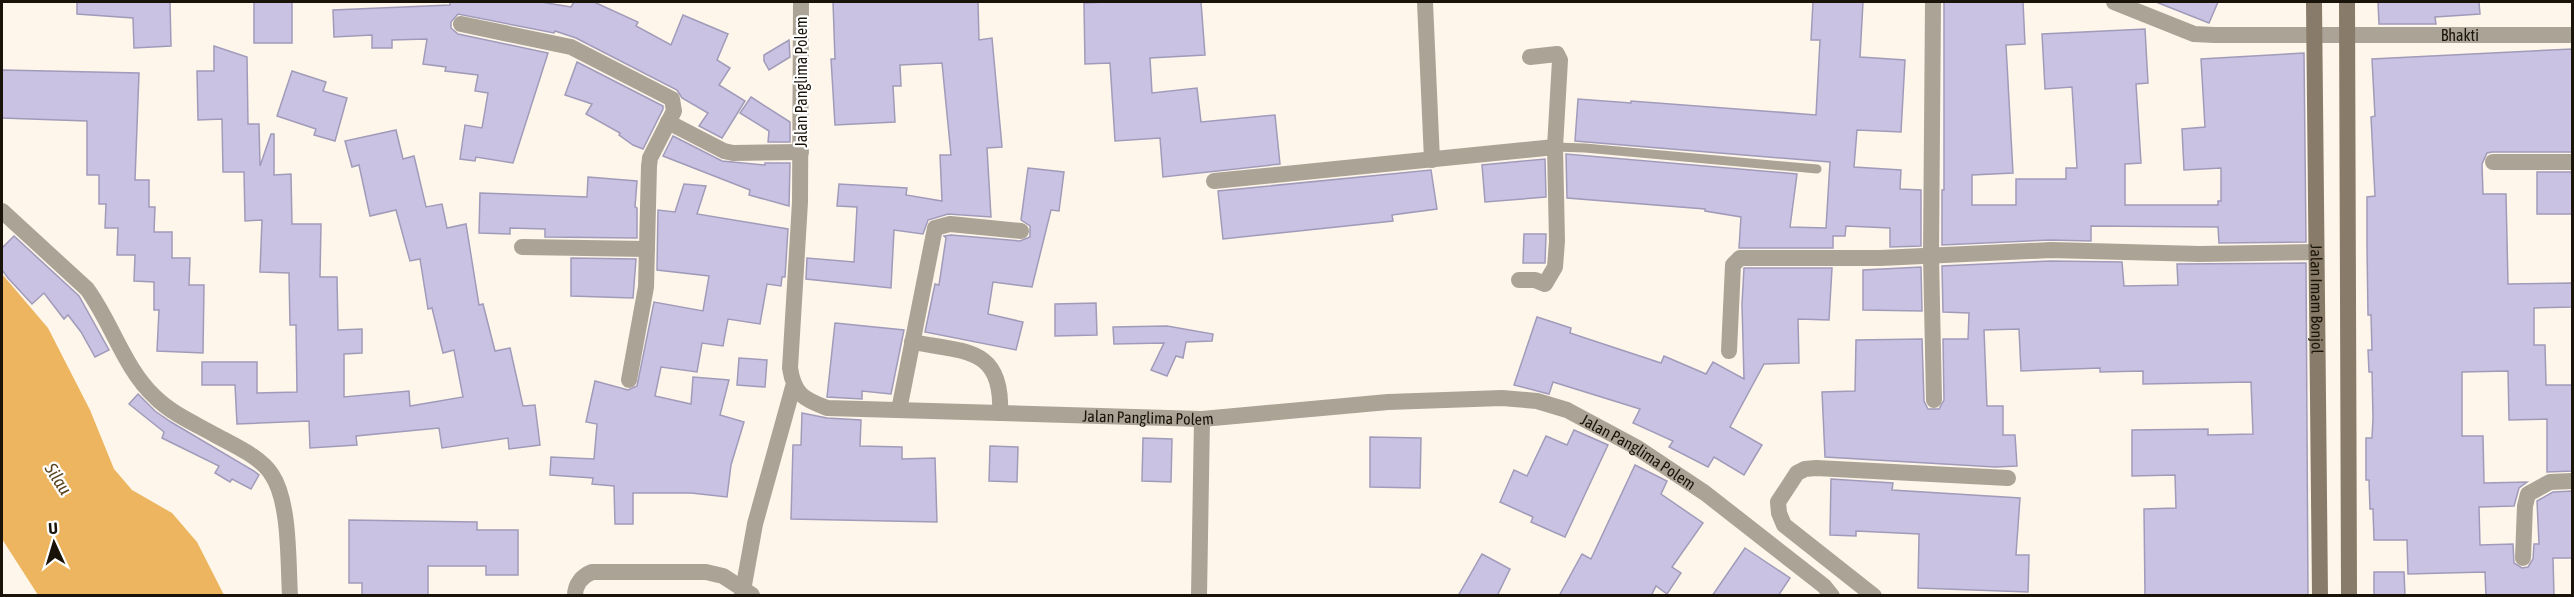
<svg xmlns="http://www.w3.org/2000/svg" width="2574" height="597" viewBox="0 0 2574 597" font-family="'Asap Condensed',sans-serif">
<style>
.water{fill:#edb55f}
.building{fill:#c9c2e3;stroke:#a19bba;stroke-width:1.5}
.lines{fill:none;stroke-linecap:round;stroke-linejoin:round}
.service{stroke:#aca397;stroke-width:9}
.minor{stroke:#aca397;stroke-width:16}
.secondary{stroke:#887b69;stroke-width:16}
.labels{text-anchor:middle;stroke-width:4.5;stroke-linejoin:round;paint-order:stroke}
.street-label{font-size:16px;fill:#1a1309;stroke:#fff}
.water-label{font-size:18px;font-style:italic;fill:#5a431f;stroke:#fff}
</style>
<rect width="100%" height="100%" fill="#fef6ea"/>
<path class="water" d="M2,274L48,328L90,410L114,469L132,490L172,513L197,542L224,595H38L2,539Z"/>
<g class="building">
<path d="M77,2H170L171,46L134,48L133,18L77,14Z"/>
<rect x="254" y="2" width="38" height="41"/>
<path d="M450,2H541L571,7L574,2H594L638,22L636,26L671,45L683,15L728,34L717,60L730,68L719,85L745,101L722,138L699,126L708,113L682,98L677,90L576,38L555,31L554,33L458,14L451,22V28L458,34L548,53L513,163L476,157L475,161L460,159L465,125L482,128L488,93L475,91L478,75L445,71L446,67L423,64L427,39L392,40V48H372V35L334,37L333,10L450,5Z"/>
<path d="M833,2H978L979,40L992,38L1002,147L987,148L991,217L948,214L928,220L923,234L894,230L891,288L806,279L807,258L854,262L857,207L837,206L839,184L907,188L906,195L942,201L940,155H951L942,63L900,65L901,86H893L895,122L835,125L831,59H835Z"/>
<path d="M1106,2H1201L1205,55L1150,58L1152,93L1197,88L1201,122L1275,115L1280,164L1163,177L1160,138L1115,141L1110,63L1085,64L1084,3Z"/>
<path d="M1813,2H1863L1860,57L1905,60L1901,132L1857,130L1854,167L1901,170L1900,189L1921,190V246L1890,247V228L1846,226L1845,236H1833V248H1739L1741,217L1705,211V209L1567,198L1566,154L1797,174L1790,227L1826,228L1830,162L1575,141L1578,99L1631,103V101L1816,115L1820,40H1811Z"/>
<path d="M1944,2H2023L2025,44L2006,45L2013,173L1972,175V205H2016V179H2066V168H2077L2072,87L2045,89L2042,34L2145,29L2148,83L2136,84L2141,163L2125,164V205H2218V201H2221V168L2184,170L2182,129L2205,127L2201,59L2304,53L2306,242L2219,243L2218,227L2091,226V241L2050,240L1942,245V190H1944Z"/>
<path d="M2156,2H2218L2209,23Z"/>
<path d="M2378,2H2479L2480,14L2435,17L2436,24H2379Z"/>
<path d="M789,40L790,57L769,70L764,61V55Z"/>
<path d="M214,46L247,57L248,124H259L260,166L271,134H274V175L291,174L292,224H321L320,277H337L338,330L362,329V353L344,354V397L409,391L410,406L463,397L454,350L443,353L432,308L428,309L420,259L410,261L396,210L370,216L359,165L352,167L345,141L396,130L403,159L414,156L426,207L442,204L447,228L466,224L479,305L483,304L495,351L510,348L523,406L535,405L540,445L509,449L508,438L442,448L439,428L356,436L357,445L310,448L309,421L237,424L235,385H202V362H257V393L297,392L296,325H290L289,273L260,272L262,220L245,221L244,172H223L222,119L198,120L197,71H214Z"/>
<path d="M2572,49V152H2492L2487,153L2482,164L2483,194H2506L2508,284L2572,283V307L2534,308V345H2545L2546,385H2572V471L2547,472V419L2509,420L2508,371L2462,372V436H2483L2484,483L2527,482L2519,488L2514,506L2479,507L2480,545L2513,544L2514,563L2522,568L2528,567L2533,559L2534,544H2539L2537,501L2553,492L2572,491V558H2553L2554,596H2486L2485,572L2408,574L2407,540H2374L2373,509H2370L2369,480H2366V438H2372L2373,418L2372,372H2369L2368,350H2372L2371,315H2368L2367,248V197L2375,196L2371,117L2375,116L2372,59Z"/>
<path d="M577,62L663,106V109L643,149L633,145L619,135L620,133L586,114L592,104L565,95Z"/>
<path d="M2,70L139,73L135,180H149V207H155L154,232H172V258H190L189,285H204L203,353L157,351L159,310H154V282L134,281L135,255H117L118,228H105L106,204H99V175H87V121L2,118Z"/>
<path d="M292,71L326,82L323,91L347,98L335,141L314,135L316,129L277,116Z"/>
<path d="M751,97L790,122V142H768L769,131L740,113Z"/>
<path d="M673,136L722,161L765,165V163H790L789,206L749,195L750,190L663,156Z"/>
<path d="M1545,159L1546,197L1485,202L1482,165Z"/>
<path d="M1028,168L1064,172L1059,211L1051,210L1032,287L993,282L988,314L1023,322L1016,350L925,332L935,284L939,285L946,238L944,236L951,235L1020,241L1030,237V226L1021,220Z"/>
<path d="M1431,170L1437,209L1392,215L1393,221L1223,239L1218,191Z"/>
<rect x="2537" y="172" width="35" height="42"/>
<path d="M588,177L637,181L635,207L637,208V238L545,237V229L510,228V234L479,233L480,193L587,197Z"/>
<path d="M684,184L706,186L697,214L788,229L785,277H782L781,286L767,284L760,324L728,319L723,346L702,343L697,372L661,367L655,396L691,404L693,377L729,380L720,415L744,422L731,465L727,497L691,493H633V524H615L614,486L592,484L593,478L550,475L551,457L594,459L597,424L586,422L595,381L628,390L637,386L654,302L703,311L709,276L657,270L658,210L675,212Z"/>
<path d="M1524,234H1546L1545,263H1523Z"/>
<path d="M14,236L79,296L109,350L95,357L81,332L68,315L64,319L44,293L32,304L8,278L2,270V248Z"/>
<path d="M571,258L636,259L633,298L571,296Z"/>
<path d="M2051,261L2122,262L2124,286L2178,285L2177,264L2306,263L2308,596H2145L2144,509L2176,508L2175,475L2132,476V430L2208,429V435L2253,434L2251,382L2143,384V371L2100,372V368L2021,371L2019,329L1984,330L1987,406H2003V435H2015L2017,466L1995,467L1825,457L1822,392L1855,391L1856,340L1922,339L1924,401L1928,409H1939L1944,400L1943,339H1968L1969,313L1943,312L1942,266Z"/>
<path d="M1921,267L1922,311L1863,310V270Z"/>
<path d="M1744,268H1832L1829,320L1798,319L1799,363L1764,364L1730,427L1762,445L1744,475L1714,457L1708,467L1669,447L1673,441L1633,423L1640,409L1553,382L1549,394L1514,385L1537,317L1571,328L1570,333L1661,363L1664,356L1706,374L1713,362L1744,379L1742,304Z"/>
<path d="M1096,303L1097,335L1055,336V304Z"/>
<path d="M835,323L904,330L891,394L862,391V399L827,397Z"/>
<path d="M1167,326L1213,334L1212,341L1186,342L1183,358L1176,356L1167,376L1151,370L1164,343L1114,344L1113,327Z"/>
<path d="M739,358L767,360L765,387L737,385Z"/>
<path d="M138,394L155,411L171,422L254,471L259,475L251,489L232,479L230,482L215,473L219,466L162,438L164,432L129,404Z"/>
<path d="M802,413L827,418L861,420L860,446L902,447V459L935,458L937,522L791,519L793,445H801Z"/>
<path d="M1574,430L1608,445L1565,537L1531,522L1533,517L1500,502L1514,470L1527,476L1546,436L1567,445Z"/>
<path d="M1370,437L1421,438L1420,488L1370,487Z"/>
<path d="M1143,438L1172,439L1171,482L1142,481Z"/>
<path d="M990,446L1018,447L1017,482L989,481Z"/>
<path d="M1635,465L1667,481L1661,494L1703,523L1672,567L1681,573L1667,594L1656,586L1651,596H1559L1582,554L1591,559Z"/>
<path d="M1831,479L1893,483L1892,490L2020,498L2016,555H2029L2028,592L1918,588L1919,534L1856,531V536L1830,535Z"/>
<path d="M349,520L477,522V530H518V575H486V566H428V596H362V583H349Z"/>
<path d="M1745,548L1790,578L1778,596H1712Z"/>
<path d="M1482,554L1510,569L1497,596H1458Z"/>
<path d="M2374,572H2404L2405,596H2374Z"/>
</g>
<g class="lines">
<path class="service" d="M1555,147L1585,148L1817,169"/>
<g class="minor">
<path id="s1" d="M801,2L800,202L790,368C794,394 803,399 827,408L1202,419L1388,402L1502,398L1537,401L1567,410L1636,447L1705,493L1824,586L1832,596"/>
<path d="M1425,2L1432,160"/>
<path d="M1933,2L1931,256L1934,400"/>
<path id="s2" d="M2114,2L2194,34L2214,35H2572"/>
<path d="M461,24L571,47L672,99L674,111L650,158L649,166L646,287L629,380"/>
<path d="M668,122L724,151L733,153L801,152"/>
<path d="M2493,162H2572"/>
<path d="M1214,181L1555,147"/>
<path d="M2,211L87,289C112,323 124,368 155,397C172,414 196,424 217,436C235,446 261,457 272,475C290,502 288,562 290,596"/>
<path d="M522,247L647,249"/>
<path d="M1519,280H1535L1545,284L1555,267L1557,241L1555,147L1560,60L1557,54L1530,57"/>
<path d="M912,342C965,352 1003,347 1000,413"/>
<path d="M1729,351L1733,265L1740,258H1881L2051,250L2200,254L2316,252"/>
<path d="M899,410L935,228L950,224L1021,231"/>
<path d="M2523,558L2525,506L2528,494L2550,482L2572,481"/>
<path d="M575,596C575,584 582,576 592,572H706L723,576L752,595"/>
<path d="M742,596L755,524L793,387"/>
<path d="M1199,596L1202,419"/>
<path d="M1874,596L1784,525L1779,513L1778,502L1797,473L1805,469L1816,468L2008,478"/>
</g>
<g class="secondary">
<path id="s3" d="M2314,2L2320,596"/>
<path d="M2347,2L2349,596"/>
</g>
</g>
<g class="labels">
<g class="street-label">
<text dy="6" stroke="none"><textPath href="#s2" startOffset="352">Bhakti</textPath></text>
<text transform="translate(801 82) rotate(-90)" y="6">Jalan Panglima Polem</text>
<text dy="6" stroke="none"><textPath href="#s3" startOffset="297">Jalan Imam Bonjol</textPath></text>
<text dy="6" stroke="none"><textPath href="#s1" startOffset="746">Jalan Panglima Polem</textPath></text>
<text dy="6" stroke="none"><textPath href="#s1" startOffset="1250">Jalan Panglima Polem</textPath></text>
</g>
<g class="water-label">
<text transform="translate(58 479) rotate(57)" y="6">Silau</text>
</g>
</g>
<rect width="2574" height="597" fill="none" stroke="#1a1309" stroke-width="6"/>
<g transform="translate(54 543) rotate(356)" stroke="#ffffff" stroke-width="4.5" paint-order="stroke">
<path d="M0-4.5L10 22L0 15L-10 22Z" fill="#1a1309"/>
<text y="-9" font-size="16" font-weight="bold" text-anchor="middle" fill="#1a1309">U</text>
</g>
</svg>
